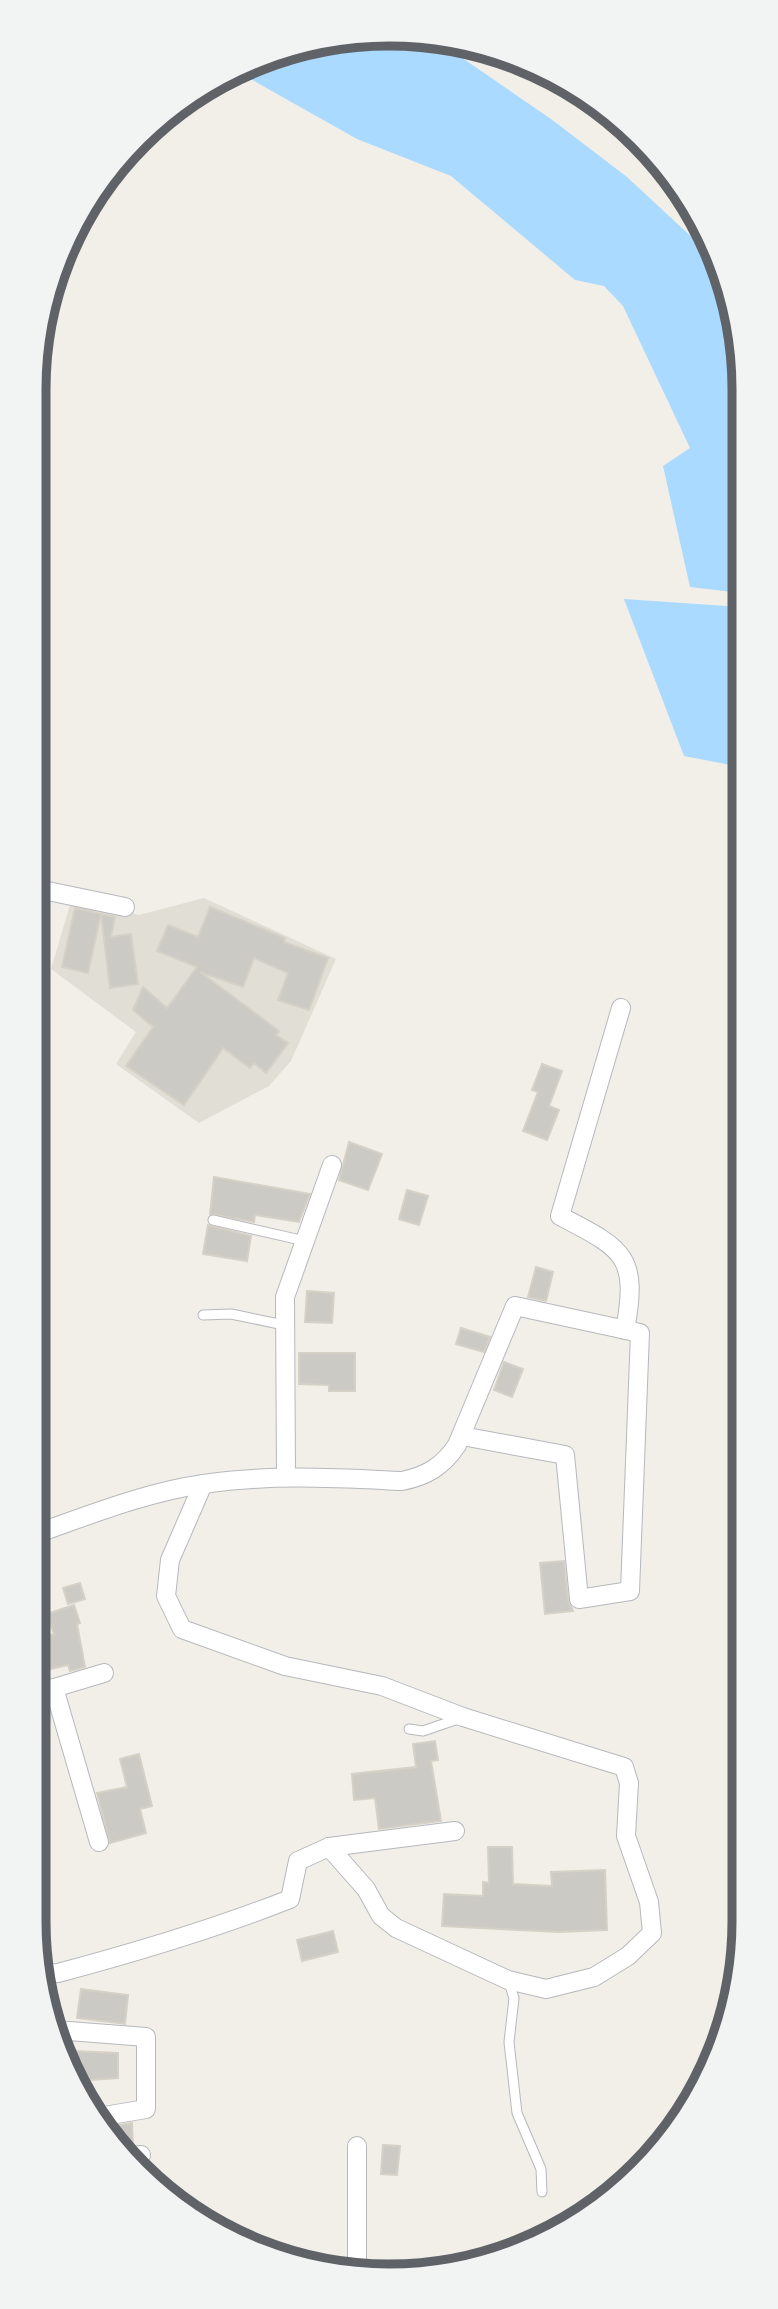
<svg xmlns="http://www.w3.org/2000/svg" width="778" height="2309" viewBox="0 0 778 2309" font-family="'IBM Plex Sans',sans-serif">
<style>
.education{fill:#e1ded6}
.water{fill:#aadaff}
.building{fill:#cccac5;stroke:#d6d1c6;stroke-width:2}
.lines{fill:none;stroke-linecap:round;stroke-linejoin:round}
.lane-casing{stroke:#b5b8bc;stroke-width:11}
.street-casing{stroke:#b5b8bc;stroke-width:20}
.lane{stroke:#fff;stroke-width:9}
.street{stroke:#fff;stroke-width:18}
.rim{fill:none;stroke:#5f6368;stroke-width:9}
</style>
<rect width="100%" height="100%" fill="#f1efe8"/>
<path class="education" d="M72,898L139,915L204,898L336,959L291,1061L269,1086L199,1123L116,1064L136,1032L51,969Z"/>
<g class="water">
<path d="M320,40H436L551,119L627,177L697,242L720,269L742,342L741,593L690,587L663,466L690,448L623,306L604,286L575,280L451,176L357,139L240,73Z"/>
<path d="M624,599L741,607V767L684,756Z"/>
</g>
<g class="building">
<path d="M210,907L285,938L284,942L328,958L309,1010L278,1000L288,973L254,958L243,987L200,972L279,1031L276,1035L288,1043L266,1073L254,1063L250,1068L223,1048L184,1105L126,1066L153,1027L133,1010L143,987L167,1008L197,967L157,951L168,925L198,937Z"/>
<path d="M75,908L101,914L88,973L62,967Z"/>
<path d="M101,914L115,917L111,937L131,934L138,984L110,988Z"/>
<path d="M542,1064L562,1071L549,1106L559,1110L547,1140L523,1131L538,1092L532,1090Z"/>
<path d="M349,1142L382,1154L368,1190L339,1180Z"/>
<path d="M214,1177L310,1194L299,1222L255,1215L254,1222L210,1214Z"/>
<path d="M407,1190L428,1196L419,1225L399,1219Z"/>
<path d="M208,1225L251,1236L247,1261L203,1254Z"/>
<path d="M536,1267L553,1272L546,1301L528,1297Z"/>
<path d="M307,1291L334,1293L332,1323L305,1322Z"/>
<path d="M461,1328L490,1337L484,1352L456,1344Z"/>
<path d="M299,1353H355V1391H329V1385L299,1384Z"/>
<path d="M504,1362L523,1369L512,1397L494,1390Z"/>
<path d="M564,1561L568,1600L573,1611L545,1614L540,1563Z"/>
<path d="M80,1583L85,1599L68,1604L63,1588Z"/>
<path d="M74,1605L80,1623L77,1624L85,1667L70,1671L68,1665L38,1672L34,1639L54,1634L47,1614Z"/>
<path d="M435,1741L438,1760L431,1761L441,1821L379,1829L375,1798L354,1800L352,1774L416,1767L413,1744Z"/>
<path d="M139,1754L152,1806L140,1809L146,1833L110,1843L97,1793L127,1787L120,1759Z"/>
<path d="M488,1847H512L513,1884L552,1886L551,1872L605,1870L607,1930L559,1932L442,1926L444,1894L483,1896V1882L489,1883Z"/>
<path d="M333,1931L338,1952L302,1961L297,1940Z"/>
<path d="M81,1989L128,1995L125,2024L77,2018Z"/>
<path d="M71,2051L118,2053V2078L76,2081L60,2054H71Z"/>
<path d="M132,2123L133,2145L116,2146L108,2127Z"/>
<path d="M383,2145L400,2146L397,2175L381,2174Z"/>
</g>
<g class="lines">
<defs>
<g id="lane">
<path d="M213,1220L305,1241"/>
<path d="M203,1315L231,1314L284,1325"/>
<path d="M409,1729L423,1731L461,1718"/>
<path d="M508,1980L514,1998L509,2042L517,2113L541,2169L542,2192"/>
</g>
<g id="street">
<path d="M38,889L125,907"/>
<path d="M621,1008L560,1216C623,1249 639,1255 625,1330"/>
<path d="M286,1477L285,1297L332,1165"/>
<path d="M203,1484L170,1560L166,1596L182,1629L285,1666L382,1686L463,1717L624,1767L629,1783L626,1836L649,1902L652,1933L628,1956L594,1977L546,1989L508,1980L396,1928L381,1916L366,1889L329,1847"/>
<path d="M35,1534C90,1515 146,1492 204,1484C270,1474 336,1478 402,1481C427,1476 443,1466 457,1445L515,1306L640,1333L630,1591L579,1599L565,1455L462,1436"/>
<path d="M54,1688L99,1842"/>
<path d="M34,1694L104,1673"/>
<path d="M44,1974L58,1973C137,1952 214,1929 290,1899L298,1861L329,1847L455,1831"/>
<path d="M57,2038L69,2031L146,2037V2109L98,2117"/>
<path d="M124,2157L141,2155"/>
<path d="M357,2272V2146"/>
</g>
</defs>
<use href="#lane" class="lane-casing"/>
<use href="#street" class="street-casing"/>
<use href="#lane" class="lane"/>
<use href="#street" class="street"/>
</g>
<path d="M0 0H778V2309H0ZM389 46H389A343 343 0 0 1 732 389V1921A343 343 0 0 1 389 2264H389A343 343 0 0 1 46 1921V389A343 343 0 0 1 389 46Z" fill="#f2f3f3" fill-rule="evenodd"/>
<path class="rim" d="M389 46H389A343 343 0 0 1 732 389V1921A343 343 0 0 1 389 2264H389A343 343 0 0 1 46 1921V389A343 343 0 0 1 389 46Z"/>
</svg>
